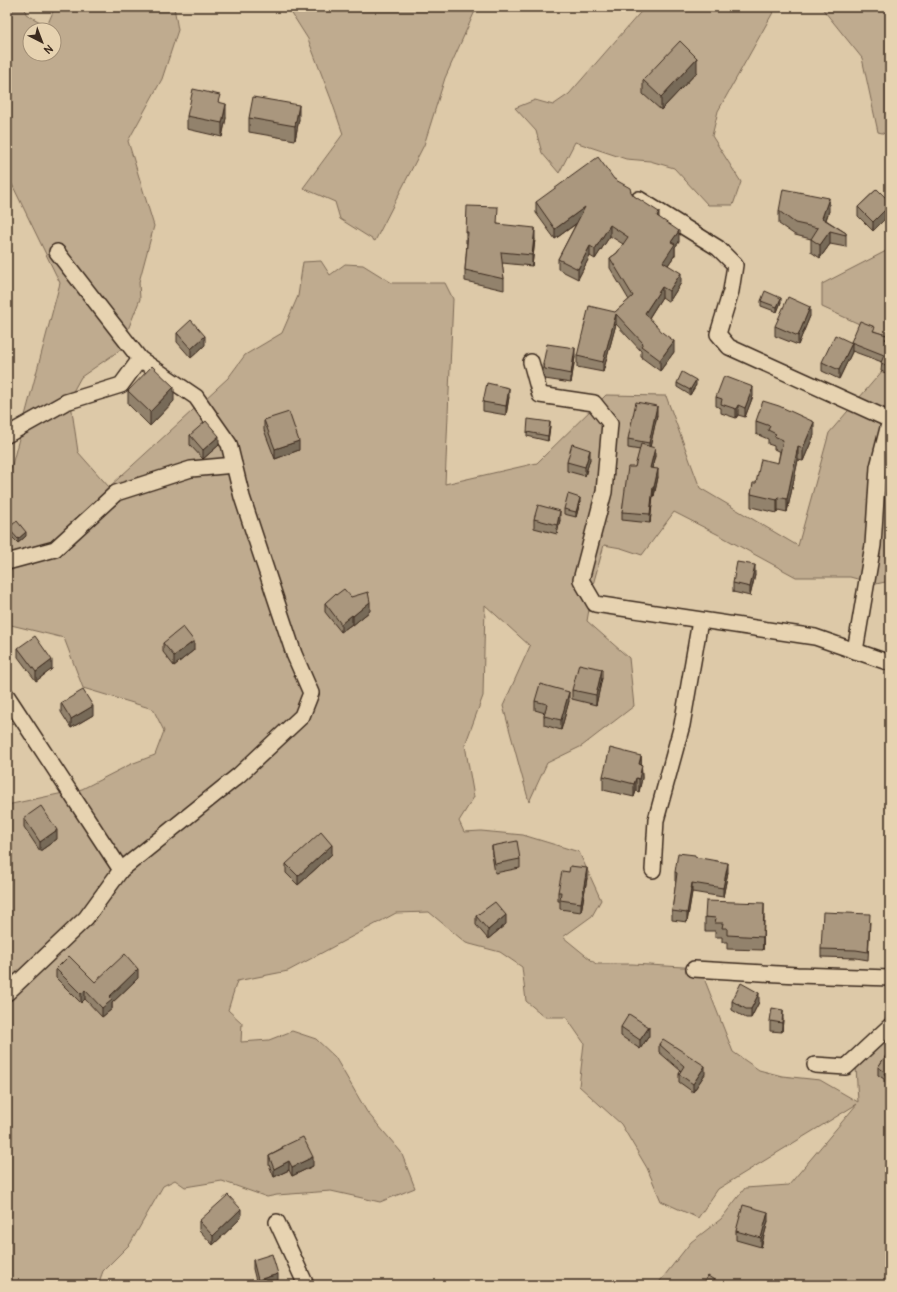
<svg xmlns="http://www.w3.org/2000/svg" width="897" height="1292" viewBox="0 0 897 1292" font-family="Pangolin,sans-serif">
<style>
.green{fill:#bfab8f;stroke:#7d6a56;fill-rule:evenodd}
.lines{fill:none;stroke-linecap:round;stroke-linejoin:round}
.street-casing{stroke:#3b2a1e;stroke-width:18}
.street{stroke:#e7d3b1;stroke-width:15}
.wall{fill:#92826c;stroke:#3b2a1e}
.shaded-wall{fill:#776a58;stroke:#3b2a1e}
.building{fill:#aa977e;stroke:#3b2a1e}
</style>
<rect width="100%" height="100%" fill="#ddc9a8"/>
<filter id="ink" filterUnits="userSpaceOnUse"><feTurbulence type="fractalNoise" baseFrequency=".025" numOctaves="2"/><feDisplacementMap in="SourceGraphic" scale="8" xChannelSelector="R" yChannelSelector="G"/><feConvolveMatrix kernelMatrix="1 2 1 2 8 2 1 2 1" color-interpolation-filters="sRGB"/></filter>
<g filter="url(#ink)">
<g class="green">
<path d="M7,7H25L26,14L47,26L55,7H174L178,30L162,79L128,141L154,226L139,282L140,299L120,350L81,377L70,397L78,452L109,487L228,378L245,355L282,333L298,296L303,262L321,261L330,275L345,264L363,265L392,283H445L453,299L445,484L537,463L606,395L666,396L700,488L798,546L829,433L890,362V581L876,584L850,577H796L717,534L674,512L642,555L621,548L604,545L594,581L587,621L629,658L634,706L582,746L547,763L529,802L503,706L530,646L485,605L483,696L465,745L474,797L459,821L464,832L481,831L523,835L579,852L601,900L592,916L563,937L596,964H632L700,968L733,1052L759,1070L782,1076L820,1080L858,1102L855,1049L890,1024V1285H657L691,1242L721,1219L745,1188L789,1185L857,1104L718,1189L698,1218L661,1201L647,1168L621,1124L579,1086L584,1043L566,1017H545L526,1001L522,967L500,952L466,943L429,912L396,913L288,971L237,981L228,1010L242,1023L241,1042L269,1040L292,1031L316,1039L335,1057L367,1112L401,1152L415,1188L380,1202L331,1191L277,1195L267,1197L222,1181L185,1187L175,1180L163,1186L130,1244L103,1271L98,1285H7V805L82,789L131,764L155,755L164,731L153,709L83,688L64,638L7,624V484L60,283L7,174ZM30,30H54V54H30Z"/>
<path d="M280,7H478L475,11L445,78L424,145L375,241L340,219L335,202L303,188L343,134L331,99L308,39L289,9Z"/>
<path d="M645,7H776L718,111L712,136L741,182L733,205H708L674,168L650,161L626,159L575,142L559,173L542,153L536,131L515,108L535,100L553,105L569,94Z"/>
<path d="M821,7H890V135L878,132L862,58Z"/>
<path d="M890,249V338L822,307V284Z"/>
</g>
<g class="lines">
<defs>
<g id="street">
<path d="M639,199L718,248L735,265L731,291L718,334L729,347L890,420"/>
<path d="M531,362L540,395L594,403L610,423L604,492L581,580L595,604L815,637L890,663"/>
<path d="M7,435L66,402L121,385L140,359"/>
<path d="M7,562L55,549L116,493L191,469L234,465"/>
<path d="M855,651L873,545L878,467L890,420"/>
<path d="M7,696L121,870"/>
<path d="M653,870L656,820L682,725L700,621"/>
<path d="M694,969L797,975L890,978"/>
<path d="M7,993L86,918L121,870L239,775L302,716L311,693L294,654L242,497L229,444L196,397L140,359L57,252"/>
<path d="M815,1065L846,1067L890,1026"/>
<path d="M277,1222L306,1285"/>
</g>
</defs>
<use href="#street" class="street-casing"/>
<use href="#street" class="street"/>
</g>
<g class="wall">
<path d="M697,72L661,110L643,94V80Z"/>
<path d="M220,103L226,118L222,137L187,129V116Z"/>
<path d="M249,118L299,119L295,140L249,132Z"/>
<path d="M614,179L631,192L634,196L659,217L679,242L675,247V255L668,265L681,283L669,302L662,297L649,318L674,352L660,371L641,357V351L616,324L603,372L577,367V356L615,312L629,300L610,268V258L617,253L623,244L610,236L595,259L590,256L578,279L558,269V259L576,224L555,239L536,213V202Z"/>
<path d="M877,189L873,231L858,216V207Z"/>
<path d="M779,211H829L826,220L846,233V247L830,244L820,258L811,252V239L795,235L779,224Z"/>
<path d="M498,224L535,239L532,266L502,263L504,279V290L465,281V270L467,243H466V232Z"/>
<path d="M761,301L781,302L777,312L761,306Z"/>
<path d="M810,316L798,345L775,336V326Z"/>
<path d="M875,332L890,336V375L881,371L882,362L852,351V352L839,379L822,371V362L851,342Z"/>
<path d="M177,333L205,345L191,358L177,342Z"/>
<path d="M575,357L571,383L545,379L543,374V364Z"/>
<path d="M677,383L696,385L690,395L677,387Z"/>
<path d="M128,391L174,401L150,426L128,404Z"/>
<path d="M753,396L745,417L738,415L736,418L721,413V408L716,406V397Z"/>
<path d="M509,397L506,415L483,411V402Z"/>
<path d="M657,415L650,447L655,456L652,468L658,477L654,496L653,495L650,523L622,520V512L635,467L640,450L628,448V439Z"/>
<path d="M264,420L299,450L275,459L264,430Z"/>
<path d="M756,421L814,435L803,461L798,460L787,512L778,510L777,513L751,507V494L756,483L778,463L780,452L774,449V446L768,444V439L756,434Z"/>
<path d="M550,426L548,441L527,436V432Z"/>
<path d="M190,435L219,445L203,459L190,445Z"/>
<path d="M590,459L585,476L567,471V462Z"/>
<path d="M580,502L576,517L564,514V509Z"/>
<path d="M534,519L560,520L557,534L534,528Z"/>
<path d="M8,528L26,536L18,543L8,533Z"/>
<path d="M755,575L750,596L733,592V583Z"/>
<path d="M336,595L351,597L370,611L353,625L352,624L341,632L325,612V603Z"/>
<path d="M163,643L194,650L174,666L163,652Z"/>
<path d="M18,648L52,669L36,681L18,657Z"/>
<path d="M602,678L596,705L572,699V690Z"/>
<path d="M535,701H569L561,730L544,725V716L545,713L535,710Z"/>
<path d="M61,703L93,715L71,728L61,712Z"/>
<path d="M641,756L642,778L639,792L636,791L634,797L603,790V776Z"/>
<path d="M24,818L57,839L40,851L24,827Z"/>
<path d="M492,846L520,859V868L495,873L492,855Z"/>
<path d="M332,854L298,885L286,873V864Z"/>
<path d="M695,857L728,872L723,897L692,892L687,922L672,920V911L676,882L675,881V872Z"/>
<path d="M587,878L581,912L560,909V901H558V892Z"/>
<path d="M476,916L506,924L488,939L476,925Z"/>
<path d="M705,917H764L763,950L727,949V942H722V937H715V931H705Z"/>
<path d="M870,922L868,960L856,958L821,957V949Z"/>
<path d="M56,969L95,982L138,978L112,1003V1009L102,1017L85,999L81,1003L56,978Z"/>
<path d="M732,1001L759,1002L751,1018H746L732,1010Z"/>
<path d="M783,1019L782,1032L770,1031V1021Z"/>
<path d="M621,1027L649,1036L640,1049L621,1036Z"/>
<path d="M659,1044L705,1074L693,1092L679,1082V1074L681,1071L659,1052Z"/>
<path d="M890,1050V1085L884,1082V1079L878,1075V1067Z"/>
<path d="M282,1147L313,1166L292,1176L289,1170L274,1177L269,1165V1156L282,1149Z"/>
<path d="M241,1218L213,1245L199,1230V1221Z"/>
<path d="M768,1221L761,1247L736,1240V1231Z"/>
<path d="M253,1260L278,1284L273,1285H257L253,1269Z"/>
</g>
<g class="shaded-wall">
<path d="M697,58V72L661,110V97Z"/>
<path d="M226,104V118L222,137V123Z"/>
<path d="M299,105V119L295,140V126Z"/>
<path d="M829,198V211L822,230V218Z"/>
<path d="M890,205V214L873,231V222Z"/>
<path d="M585,207V217L555,239V229Z"/>
<path d="M659,212V222L657,216Z"/>
<path d="M610,225V236L595,259V249Z"/>
<path d="M535,228V239L532,266V255Z"/>
<path d="M679,231V242L675,247V255L663,272V262L671,242Z"/>
<path d="M830,231V244L820,258V245Z"/>
<path d="M590,246V256L578,279V269Z"/>
<path d="M681,273V283L669,302V291Z"/>
<path d="M662,287V297L645,324V313Z"/>
<path d="M781,298V302L777,312V307Z"/>
<path d="M810,307V316L798,345V336Z"/>
<path d="M616,314V324L603,372V362Z"/>
<path d="M205,336V345L191,358V349Z"/>
<path d="M674,341V352L660,371V360Z"/>
<path d="M852,343V352L839,379V370Z"/>
<path d="M575,348V357L571,383V374Z"/>
<path d="M696,380V385L690,395V390Z"/>
<path d="M174,387V401L150,426V412Z"/>
<path d="M753,387V396L745,417V408Z"/>
<path d="M509,388V397L506,415V406Z"/>
<path d="M738,405V415L736,418V409Z"/>
<path d="M657,406V415L649,452V443Z"/>
<path d="M550,422V426L548,441V436Z"/>
<path d="M814,422V435L803,461V448Z"/>
<path d="M219,436V445L203,459V450Z"/>
<path d="M299,441V450L275,459V449Z"/>
<path d="M798,446V460L787,512V499Z"/>
<path d="M655,448V456L650,476V468Z"/>
<path d="M590,450V459L585,476V467Z"/>
<path d="M658,469V477L654,496V487Z"/>
<path d="M653,487V495L650,523V514Z"/>
<path d="M778,497V510L777,513V500Z"/>
<path d="M580,498V502L576,517V512Z"/>
<path d="M560,511V520L557,534V525Z"/>
<path d="M26,532V536L18,543V539Z"/>
<path d="M755,565V575L750,596V587Z"/>
<path d="M370,602V611L353,625V616Z"/>
<path d="M352,615V624L341,632V624Z"/>
<path d="M194,641V650L174,666V656Z"/>
<path d="M52,660V669L36,681V672Z"/>
<path d="M602,669V678L596,705V695Z"/>
<path d="M569,692V701L561,730V720Z"/>
<path d="M93,706V715L71,728V719Z"/>
<path d="M641,756L642,778L639,792V764Z"/>
<path d="M636,778V791L634,797V784Z"/>
<path d="M57,830V839L40,851V842Z"/>
<path d="M332,845V854L298,885V876Z"/>
<path d="M728,863V872L723,897V888Z"/>
<path d="M587,868V878L581,912V903Z"/>
<path d="M692,883V892L687,922V913Z"/>
<path d="M764,903V917L763,950V937Z"/>
<path d="M506,915V924L488,939V930Z"/>
<path d="M138,969V978L112,1003V1009L102,1017V1008L109,997Z"/>
<path d="M85,990V999L81,1003V994Z"/>
<path d="M759,993V1002L751,1018V1009Z"/>
<path d="M783,1010V1019L782,1032V1023Z"/>
<path d="M649,1027V1036L640,1049V1040Z"/>
<path d="M705,1066V1074L693,1092V1084Z"/>
<path d="M313,1157V1166L292,1176V1167Z"/>
<path d="M289,1161V1170L274,1177V1169Z"/>
<path d="M241,1209V1218L213,1245V1236Z"/>
<path d="M768,1212V1221L761,1247V1238Z"/>
<path d="M278,1274V1284L273,1285H258V1280Z"/>
</g>
<g class="building">
<path d="M680,41L697,58L661,97L643,80Z"/>
<path d="M193,89L220,95L218,102L226,104L222,123L187,116Z"/>
<path d="M253,97L299,105L295,126L249,118Z"/>
<path d="M598,157L614,179L630,188L631,192L634,196L659,212L657,216L679,231L671,242L675,244L663,262L681,273L669,291L662,287L645,313L663,333L674,341L660,360L641,346L643,343L616,314L603,362L577,356L589,306L615,312L633,296L610,258L617,253L628,237L610,225L595,249L590,246L578,269L558,259L585,207L555,229L536,202Z"/>
<path d="M783,189L829,198L822,218L846,233V235L830,231L820,245L811,239L818,228L795,223L779,211Z"/>
<path d="M877,189L890,202V205L873,222L858,207Z"/>
<path d="M467,206L498,207L497,224L535,228L532,255L501,252L504,279L465,270L468,232H466Z"/>
<path d="M765,291L781,298L777,307L761,301Z"/>
<path d="M788,297L810,307L798,336L775,326Z"/>
<path d="M191,320L205,336L191,349L177,333Z"/>
<path d="M860,321L875,327L873,331L890,336V339H885L890,341V367L881,363L884,355L851,342Z"/>
<path d="M835,335L852,343L839,370L822,362Z"/>
<path d="M547,344L575,348L571,374L545,369L543,364Z"/>
<path d="M152,366L174,387L150,412L128,391Z"/>
<path d="M682,372L696,380L690,390L677,383Z"/>
<path d="M724,376L753,387L745,408L738,405L736,409L721,404L722,399L716,397Z"/>
<path d="M487,383L509,388L506,406L483,402Z"/>
<path d="M763,401L779,406L814,422L803,448L798,446L787,499L778,497L777,500L751,494L753,483H756L761,459L778,463L783,440L774,436L776,434L768,430L770,426L756,421Z"/>
<path d="M636,402L657,406L649,443L628,439Z"/>
<path d="M289,412L299,441L275,449L264,420Z"/>
<path d="M528,419L550,422L548,436L527,432Z"/>
<path d="M206,421L219,436L203,450L190,435Z"/>
<path d="M572,444L590,450L585,467L567,462Z"/>
<path d="M641,444L655,448L650,468L658,469L654,487H653L650,514L622,512L628,467H635Z"/>
<path d="M568,494L580,498L576,512L564,509Z"/>
<path d="M538,505L560,511L557,525L534,519Z"/>
<path d="M17,521L26,532L18,539L8,528Z"/>
<path d="M737,562L755,565L750,587L733,583Z"/>
<path d="M344,589L351,597L368,592L370,602L353,616L352,615L341,624L325,603L335,594L336,595Z"/>
<path d="M183,627L194,641L174,656L163,643Z"/>
<path d="M35,636L52,660L36,672L18,648Z"/>
<path d="M579,664L602,669L596,695L572,690Z"/>
<path d="M540,684L569,692L561,720L544,716L547,704L535,701Z"/>
<path d="M83,690L93,706L71,719L61,703Z"/>
<path d="M610,748L641,756L639,764L642,765L639,779L636,778L634,784L603,776Z"/>
<path d="M41,806L57,830L40,842L24,818Z"/>
<path d="M321,832L332,845L298,876L286,864Z"/>
<path d="M517,841L520,859L495,864L492,846Z"/>
<path d="M678,853L695,855V857L728,863L723,888L692,883L687,913L672,911L677,873L675,872Z"/>
<path d="M570,866L587,868L581,903L560,900L561,892H558L562,871L569,872Z"/>
<path d="M706,901L764,903L763,937L727,935V928H722L723,923H715L716,918L705,917Z"/>
<path d="M495,902L506,915L488,930L476,916Z"/>
<path d="M823,912L870,914L868,952L856,950L821,949Z"/>
<path d="M125,954L138,969L109,997L112,1000L102,1008L85,990L81,994L56,969L69,956L95,982Z"/>
<path d="M741,983L759,993L751,1009H746L732,1001Z"/>
<path d="M772,1008L783,1010L782,1023L770,1021Z"/>
<path d="M629,1014L649,1027L640,1040L621,1027Z"/>
<path d="M663,1039L705,1066L693,1084L679,1074L684,1066L659,1044Z"/>
<path d="M890,1050V1077L884,1074L885,1072L878,1067Z"/>
<path d="M303,1137L313,1157L292,1167L289,1161L274,1169L269,1156L283,1149L282,1147Z"/>
<path d="M228,1195L241,1209L213,1236L199,1221Z"/>
<path d="M743,1205L768,1212L761,1238L736,1231Z"/>
<path d="M272,1254L278,1274L258,1280L253,1260Z"/>
<path d="M708,1276L719,1283L717,1285H702Z"/>
</g>
</g>
<rect width="897" height="1292" fill="none" stroke="#e7d3b1" stroke-width="24"/>
<rect x="12" y="12" width="873" height="1268" fill="none" stroke="#3b2a1e" stroke-width="1.5" filter="url(#ink)"/>
<g transform="translate(42 42) rotate(138)"><circle r="19" fill="#e7d3b1" stroke="#a28f76"/>
<path d="M0-3L7 15L0 10L-7 15Z" fill="#3b2a1e"/>
<text y="-6" font-size="11" font-weight="bold" text-anchor="middle" fill="#3b2a1e">N</text>
</g>
</svg>
